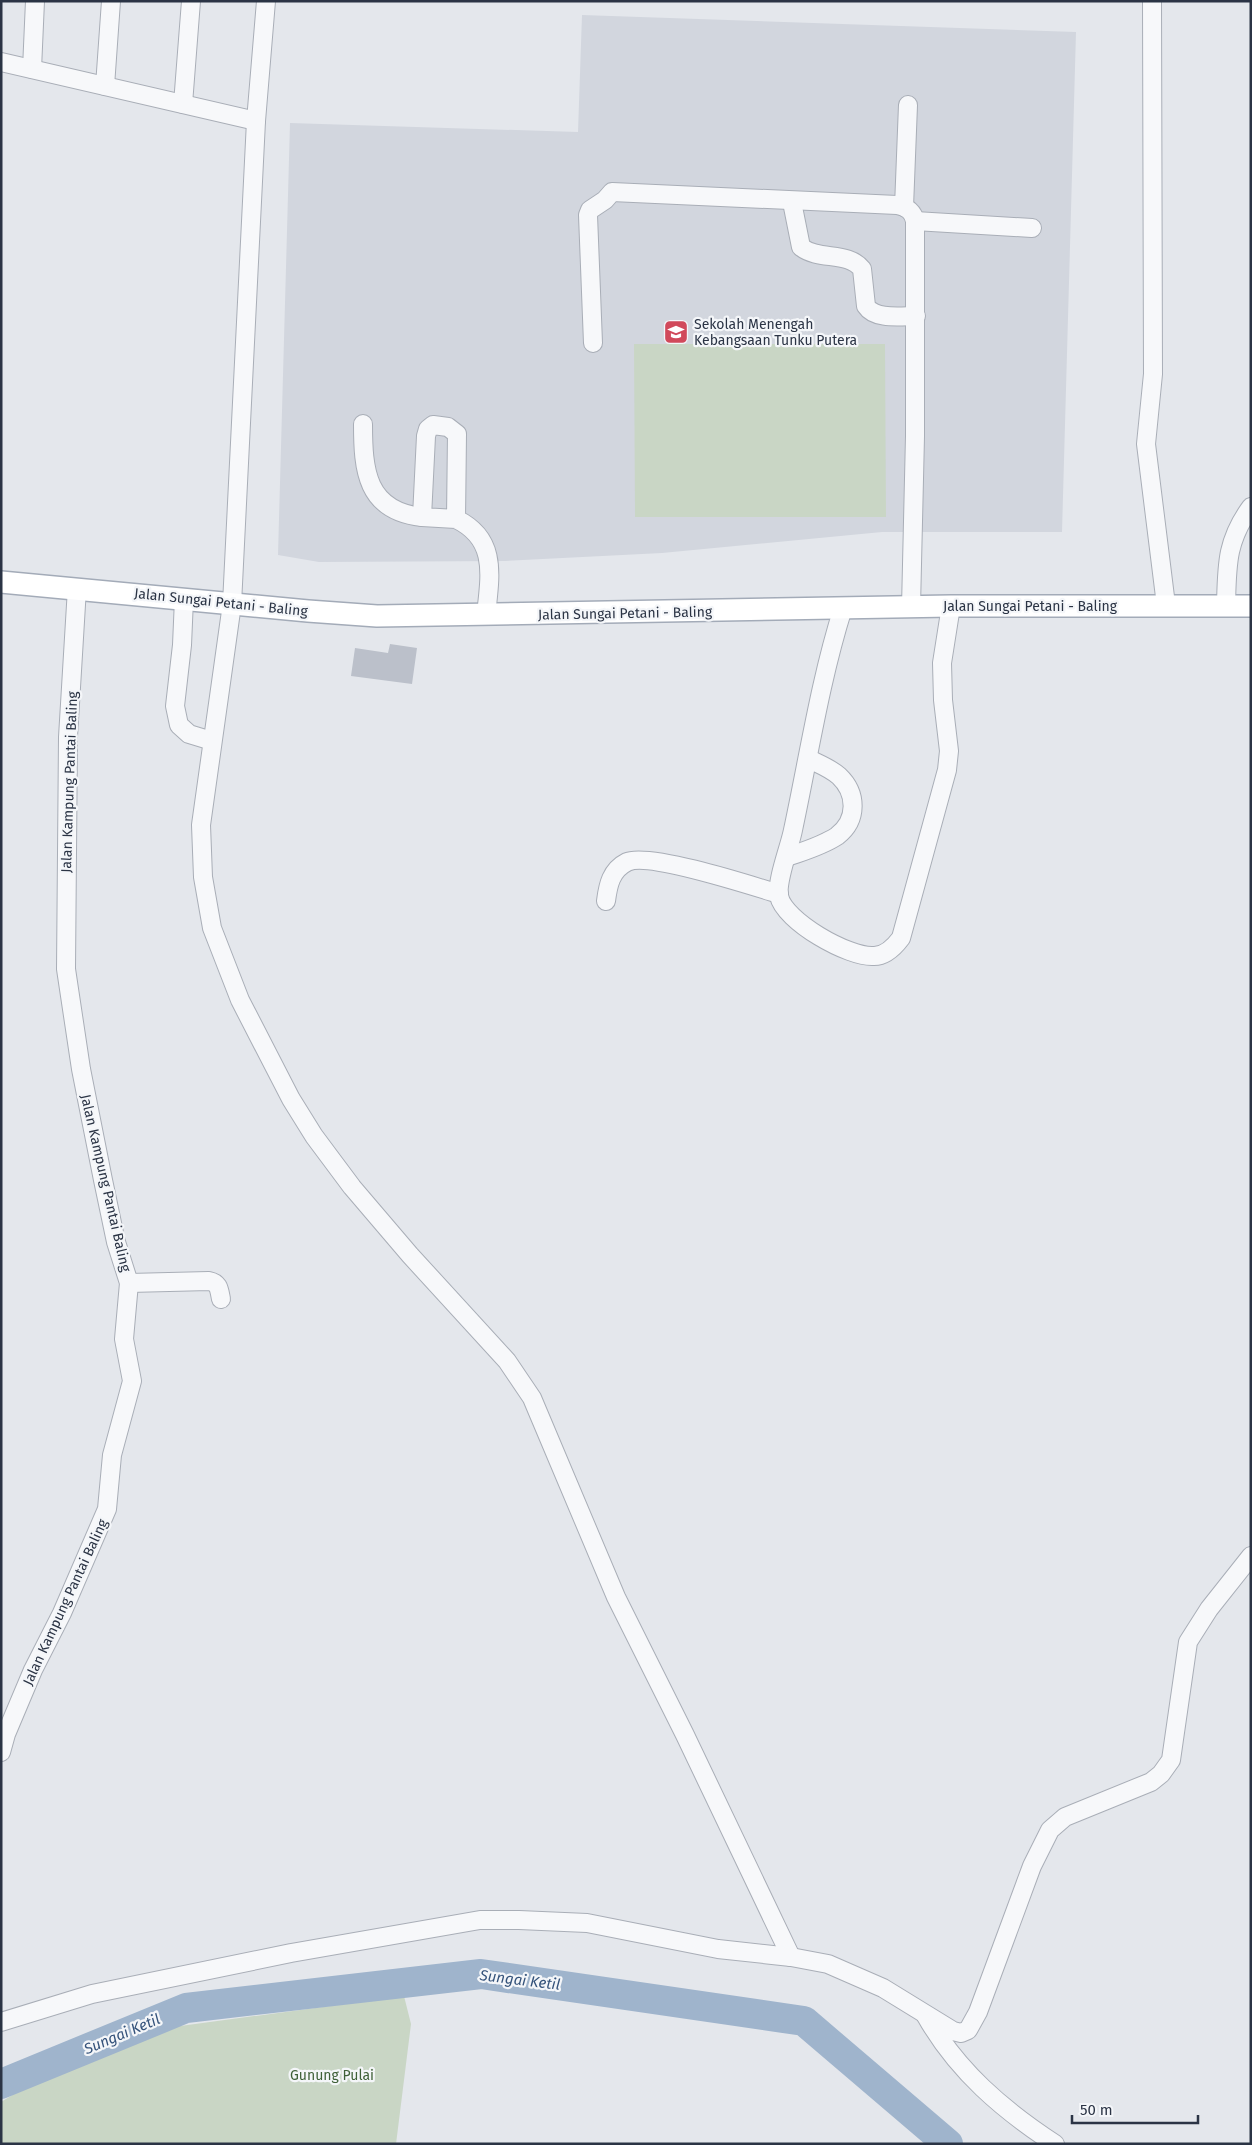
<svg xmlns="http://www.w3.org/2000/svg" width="1252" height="2145" viewBox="0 0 1252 2145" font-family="'Fira Sans',sans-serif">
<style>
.built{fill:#d2d6de}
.green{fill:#c9d6c5}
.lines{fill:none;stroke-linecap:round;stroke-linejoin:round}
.river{stroke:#9fb4cc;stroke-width:30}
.building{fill:#bbc0ca}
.minor-casing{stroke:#a9aeb7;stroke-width:20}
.major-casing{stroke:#a3abb8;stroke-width:24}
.minor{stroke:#f7f8fa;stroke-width:18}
.major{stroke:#fff;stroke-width:21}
.labels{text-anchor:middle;stroke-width:4.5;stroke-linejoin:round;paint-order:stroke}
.poi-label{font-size:14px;fill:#2b3445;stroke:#f4f6f9;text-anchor:start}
.street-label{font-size:14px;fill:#2b3445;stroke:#f4f6f9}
.park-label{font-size:14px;fill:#3f6138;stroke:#f4f6f9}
.water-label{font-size:15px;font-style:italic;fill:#34527a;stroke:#f4f6f9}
</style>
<rect width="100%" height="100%" fill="#e4e7ec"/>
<path class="built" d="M582,15L1076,32L1062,532H882L662,553L505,561L319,562L278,555L290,123L578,132Z"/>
<g class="green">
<path d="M634,344H885L886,517H635Z"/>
<path d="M404,1996L411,2024L396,2144H1V2102L19,2091L173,2027Z"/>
</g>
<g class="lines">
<path class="river" d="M1,2084L186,2008L481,1974L804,2021L948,2144"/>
</g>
<path class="building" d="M390,644L417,648L412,684L351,676L355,648L388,653Z"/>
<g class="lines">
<defs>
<g id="minor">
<path d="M266,1L256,121L232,604L201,825L203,877L212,928L240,1000L291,1099L314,1136L352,1187L410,1255L507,1361L532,1398L616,1597L685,1735L791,1957"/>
<path d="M1152,1L1153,374L1146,444L1166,605"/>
<path d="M1,62L256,121"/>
<path d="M32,69L35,1"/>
<path d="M105,86L111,1"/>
<path d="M183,104L191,1"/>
<path d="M792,202L801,247C819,261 848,251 862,269L866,306C875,320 901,316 916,316"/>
<path d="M904,207L908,105"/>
<path d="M915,221L1032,228"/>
<path d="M593,343L588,215L590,210L605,200L612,192L897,205C907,207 913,211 915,221V436L911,607"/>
<path d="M363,424C363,470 366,511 422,517"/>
<path d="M456,519L422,517L426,436L428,429L433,425L448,427L457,434L456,519C498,539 490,576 486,615"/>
<path d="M184,599L182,645L175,706L179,725L189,734L212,741"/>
<path d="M1226,606C1227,566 1226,541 1251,507"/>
<path d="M843,608C820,681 809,755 793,830C790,846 776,881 779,896C784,921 849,958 874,956C885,956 895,946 901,938L947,770L949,751L943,700L942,663L951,606"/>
<path d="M787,857C804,851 822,846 837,836C858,820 857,793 839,776C830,768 819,764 809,759"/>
<path d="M606,901C608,885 611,870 627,862C648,852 753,886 779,894"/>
<path d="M129,1283L209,1281C219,1283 219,1289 221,1299"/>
<path d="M1,1752L6,1734L33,1670L62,1613L107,1509L112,1455L132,1381L124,1339L129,1283L116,1242L103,1180L81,1069L66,969L68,737L77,588"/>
<path d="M926,2016C957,2071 1003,2110 1055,2144"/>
<path d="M1,2022L92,1994L291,1953L480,1920H519L587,1923L718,1949L791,1957L828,1964L883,1988L953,2031L961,2033L968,2030L978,2012L1032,1866L1050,1830L1065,1817L1151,1782L1161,1774L1171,1760L1188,1642L1209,1609L1251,1556"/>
</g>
<path id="major" d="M1,582L308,611L377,616L951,606H1251"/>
</defs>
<use href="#minor" class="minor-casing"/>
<use href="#major" class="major-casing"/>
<use href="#minor" class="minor"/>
<use href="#major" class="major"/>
</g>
<defs>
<symbol id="school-square" viewBox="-11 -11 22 22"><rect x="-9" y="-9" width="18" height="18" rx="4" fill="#d1495b" stroke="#f4f6f9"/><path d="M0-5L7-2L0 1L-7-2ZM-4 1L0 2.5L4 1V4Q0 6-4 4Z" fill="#fff"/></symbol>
</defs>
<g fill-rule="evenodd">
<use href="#school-square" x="662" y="318" width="28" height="28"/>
</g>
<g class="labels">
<g class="poi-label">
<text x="694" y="329">Sekolah Menengah<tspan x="694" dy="16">Kebangsaan Tunku Putera</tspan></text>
</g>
<g class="street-label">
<text transform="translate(221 602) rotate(6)" y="5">Jalan Sungai Petani - Baling</text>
<text x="1030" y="611">Jalan Sungai Petani - Baling</text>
<text transform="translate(625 613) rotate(-1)" y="5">Jalan Sungai Petani - Baling</text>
<text transform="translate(69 782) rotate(-88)" y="5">Jalan Kampung Pantai Baling</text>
<text transform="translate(106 1183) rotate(77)" y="5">Jalan Kampung Pantai Baling</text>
<text transform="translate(65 1602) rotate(-65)" y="5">Jalan Kampung Pantai Baling</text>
</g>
<g class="park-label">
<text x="332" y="2080">Gunung Pulai</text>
</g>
<g class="water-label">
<text transform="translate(520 1980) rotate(7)" y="5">Sungai Ketil</text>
<text transform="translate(122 2034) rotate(-23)" y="5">Sungai Ketil</text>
</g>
</g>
<rect width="1252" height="2145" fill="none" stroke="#2b3445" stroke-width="5"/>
<path d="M1072 2115v8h126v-8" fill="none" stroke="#2b3445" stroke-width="2.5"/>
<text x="1080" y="2115" font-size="15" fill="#2b3445" stroke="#f4f6f9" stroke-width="4" paint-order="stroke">50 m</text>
</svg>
